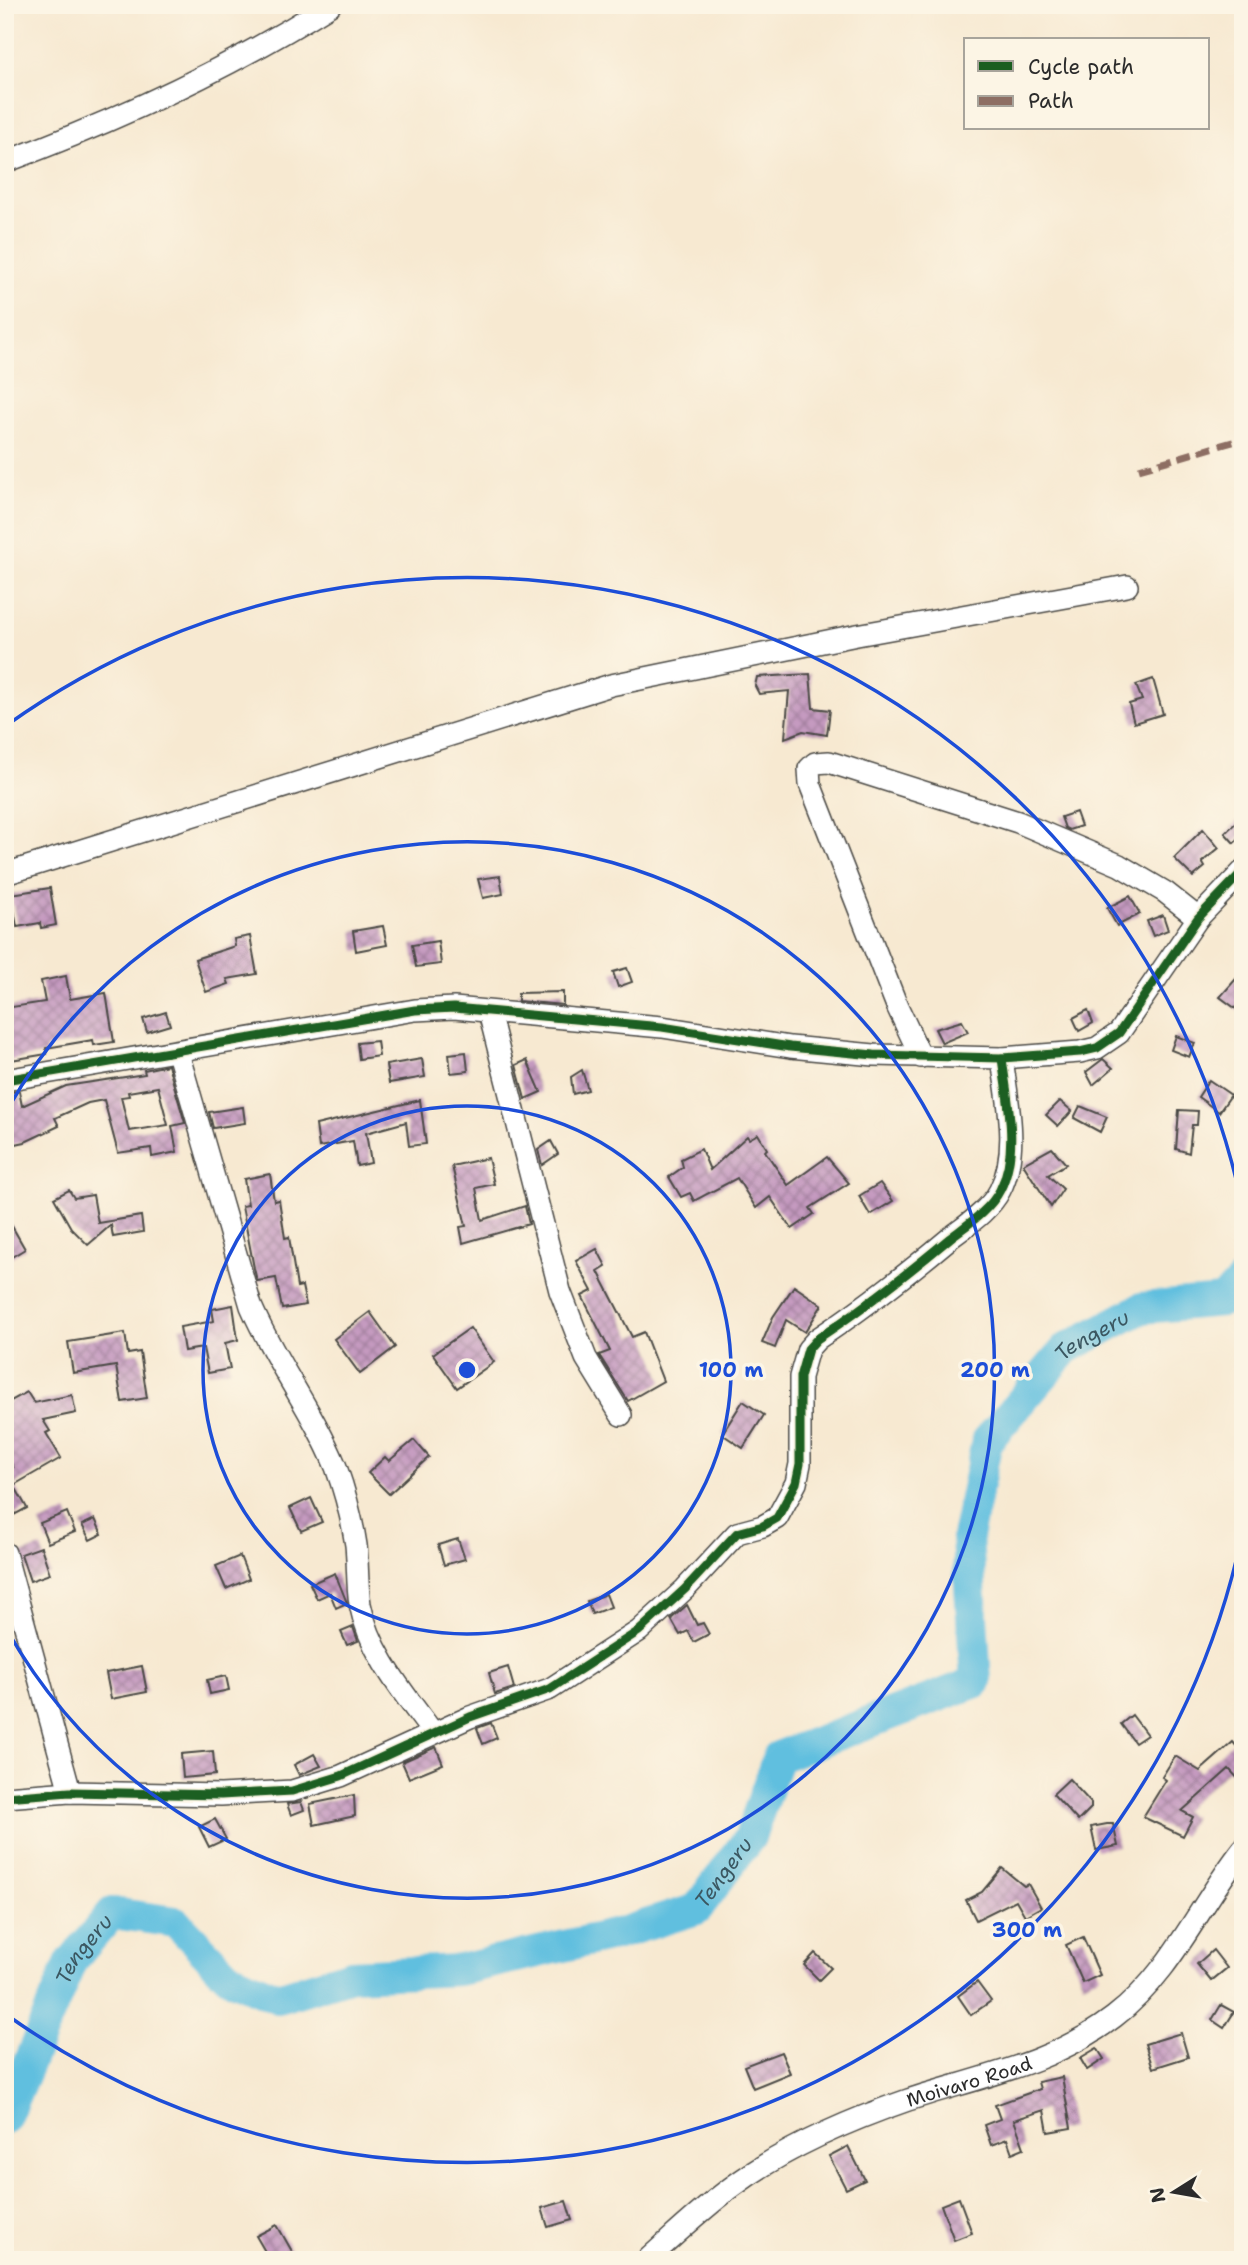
<svg xmlns="http://www.w3.org/2000/svg" width="1248" height="2265" viewBox="0 0 1248 2265" font-family="'Shantell Sans',sans-serif">
<style>
.lines{fill:none;stroke-linecap:round;stroke-linejoin:round}
.river{stroke:#60bfdf;stroke-width:32}
.building{fill:url(#building-cross-hatch);fill-rule:evenodd}
.minor-casing{stroke:#4a4844;stroke-width:24}
.minor{stroke:#fff;stroke-width:21}
.quiet{stroke:#8d6e63;stroke-width:7;stroke-dasharray:14 7;stroke-linecap:butt}
.cycleway-casing{stroke:#fcf5e5;stroke-width:13}
.cycleway{stroke:#1b5e20;stroke-width:9}
.ring{fill:none;stroke:#1d4ed8;stroke-width:3.5}
.labels{text-anchor:middle;stroke-width:7;stroke-linejoin:round;paint-order:stroke}
.street-label{font-size:19px;fill:#2b2b2b;stroke:#fcf5e5}
.water-label{font-size:21px;font-style:italic;fill:#3b5761;stroke:#fcf5e5}
.centre{fill:#1d4ed8;stroke:#fcf5e5;stroke-width:3.5}
.ring-label{font-size:21px;text-anchor:middle;font-weight:bold;fill:#1d4ed8;stroke:#fcf5e5;stroke-width:7;stroke-linejoin:round;paint-order:stroke}
</style>
<defs>
<pattern id="building-cross-hatch" width="8" height="8" patternUnits="userSpaceOnUse" patternTransform="scale(1.75)"><rect width="8" height="8" fill="#c59ac0"/><path d="M0 0l8 8M0 8l8-8" fill="none" stroke="#a07e9c"/></pattern>
</defs>
<rect width="100%" height="100%" fill="#fcf5e5"/>
<filter id="ink" filterUnits="userSpaceOnUse"><feTurbulence type="fractalNoise" baseFrequency=".0143" numOctaves="2"/><feDisplacementMap in="SourceGraphic" scale="14" xChannelSelector="R" yChannelSelector="G"/><feConvolveMatrix kernelMatrix="1 2 1 2 8 2 1 2 1" color-interpolation-filters="sRGB"/></filter>
<filter id="wash" filterUnits="userSpaceOnUse"><feTurbulence type="fractalNoise" baseFrequency=".00686" numOctaves="4" result="noise"/><feDisplacementMap in="SourceGraphic" scale="28" xChannelSelector="R" yChannelSelector="G"/><feGaussianBlur stdDeviation="1.57" result="paint"/><feColorMatrix in="noise" values="0 0 0 0 0 0 0 0 0 0 0 0 0 0 0 0 0 1.4 0 .05"/><feComposite in="paint" operator="in"/></filter>
<g filter="url(#wash)">
<rect width="100%" height="100%" fill="#f7e9d1"/>
<g class="lines">
<path class="river" id="s1" d="M5,2118L71,1962L112,1913L176,1922L228,1976L278,1998L351,1975L459,1970L617,1934L697,1909L750,1837L778,1757L976,1682L967,1537L987,1441L1066,1349L1142,1308L1222,1301L1243,1280"/>
</g>
<g id="blocks">
<g class="building">
<path d="M810,674L813,708L830,710L827,735L803,731L785,738L789,691L759,694L755,686L757,677Z"/>
<path d="M1153,679L1163,714L1134,723L1129,704L1142,700L1136,685Z"/>
<path d="M1076,812L1081,826L1069,830L1065,828L1061,817Z"/>
<path d="M1243,816V835L1234,843L1225,833Z"/>
<path d="M1203,829L1219,848L1202,862L1205,867L1193,877L1174,858Z"/>
<path d="M500,876L503,894L483,898L478,879Z"/>
<path d="M50,888L56,925L41,928L40,923L17,927L11,894Z"/>
<path d="M1130,896L1140,914L1117,926L1107,908Z"/>
<path d="M1163,915L1168,930L1153,936L1147,921Z"/>
<path d="M383,926L387,945L356,951L353,931Z"/>
<path d="M250,936L257,974L227,979L229,984L206,992L195,959L235,946L234,939Z"/>
<path d="M438,941L441,964L416,967L412,945Z"/>
<path d="M627,968L632,982L618,987L613,972Z"/>
<path d="M1243,971V1014L1220,997Z"/>
<path d="M66,976L70,999L106,993L114,1042L94,1045L93,1040L46,1048L47,1054L5,1061V1008L45,1002L41,981Z"/>
<path d="M563,992V1005L518,1001V993Z"/>
<path d="M1088,1010L1093,1023L1079,1031L1073,1018Z"/>
<path d="M166,1012L170,1025L147,1032L143,1019Z"/>
<path d="M962,1021L968,1032L942,1043L935,1029Z"/>
<path d="M1176,1036L1195,1043L1189,1057L1171,1050Z"/>
<path d="M377,1041L379,1056L359,1059L357,1043Z"/>
<path d="M466,1052L468,1071L451,1073L449,1054Z"/>
<path d="M422,1059L425,1077L389,1083L386,1065Z"/>
<path d="M1103,1059L1113,1068L1093,1085L1086,1072Z"/>
<path d="M527,1060L541,1092L525,1099L516,1065Z"/>
<path d="M168,1065L185,1123L172,1126L177,1152L152,1157L151,1148L118,1153L104,1100L88,1103L55,1118L59,1126L25,1142L11,1145L5,1119V1093L19,1091L22,1106L66,1086L145,1074L144,1070ZM158,1087L168,1125L129,1131L121,1097L129,1096L128,1092Z"/>
<path d="M582,1070L588,1090L573,1094L571,1077Z"/>
<path d="M1209,1080L1231,1095L1219,1112L1198,1097Z"/>
<path d="M420,1100L426,1144L409,1146L406,1122L366,1133L371,1163L357,1166L353,1141L319,1147L316,1125Z"/>
<path d="M1060,1101L1072,1111L1058,1126L1046,1115Z"/>
<path d="M1080,1106L1107,1117L1100,1132L1074,1118Z"/>
<path d="M243,1107L245,1123L213,1128L209,1112Z"/>
<path d="M1179,1110L1198,1111L1197,1125H1192L1189,1153L1176,1149Z"/>
<path d="M758,1134L767,1149L765,1151L788,1185L827,1157L849,1183L810,1208L814,1214L792,1229L770,1197L756,1208L737,1178L694,1201L690,1193L681,1197L669,1177L683,1167L681,1159L701,1149L710,1170L747,1136L749,1139Z"/>
<path d="M551,1141L558,1154L542,1165L538,1150Z"/>
<path d="M1052,1148L1066,1164L1048,1175L1063,1189L1051,1207L1023,1164Z"/>
<path d="M488,1158L494,1184L476,1188L482,1220L525,1206L529,1224L463,1243L460,1227L466,1226L452,1166Z"/>
<path d="M270,1174L274,1201L279,1200L285,1238L289,1237L297,1287L302,1286L306,1305L282,1309L276,1278L257,1281L254,1268L242,1206L248,1205L244,1179Z"/>
<path d="M880,1183L893,1201L870,1215L859,1196Z"/>
<path d="M69,1190L74,1198L93,1195L98,1223L141,1216L143,1232L113,1237L111,1225L88,1245L71,1228L54,1198Z"/>
<path d="M5,1214L25,1249L5,1261Z"/>
<path d="M597,1249L606,1266L598,1271L632,1337L644,1332L663,1381L628,1401L599,1355L610,1351L582,1296L592,1291L576,1261Z"/>
<path d="M794,1286L822,1305L805,1332L786,1320L775,1348L762,1343L773,1317Z"/>
<path d="M233,1305L238,1340L225,1343L230,1369L208,1373L203,1348L184,1351L180,1327L214,1321L212,1309Z"/>
<path d="M370,1312L395,1347L360,1374L334,1339Z"/>
<path d="M470,1328L494,1362L457,1388L433,1354Z"/>
<path d="M125,1333L128,1354L140,1352L147,1398L122,1402L116,1366L73,1373L68,1342Z"/>
<path d="M27,1392L34,1403L72,1395L76,1413L43,1420L50,1431L46,1433L61,1458L14,1485L27,1508L14,1515L5,1500V1470L13,1467L5,1453V1404Z"/>
<path d="M743,1401L764,1415L743,1448L722,1434Z"/>
<path d="M414,1440L429,1457L389,1494L368,1473L385,1457L389,1461Z"/>
<path d="M311,1498L322,1522L301,1531L290,1508Z"/>
<path d="M67,1512L75,1532L48,1543L40,1523Z"/>
<path d="M95,1519L102,1534L90,1540L82,1525Z"/>
<path d="M458,1539L465,1559L444,1565L438,1545Z"/>
<path d="M41,1547L50,1574L30,1581L21,1554Z"/>
<path d="M240,1556L249,1579L226,1589L216,1566Z"/>
<path d="M335,1573L347,1603L336,1608L330,1593L317,1599L310,1584Z"/>
<path d="M606,1594L611,1607L592,1614L587,1601Z"/>
<path d="M687,1605L697,1625L703,1623L709,1634L694,1642L688,1631L680,1635L671,1619Z"/>
<path d="M353,1627L358,1641L347,1645L341,1632Z"/>
<path d="M142,1666L147,1692L111,1699L106,1673Z"/>
<path d="M508,1667L514,1688L495,1694L489,1673Z"/>
<path d="M226,1676L229,1690L210,1694L207,1680Z"/>
<path d="M1132,1715L1147,1735L1135,1743L1121,1724Z"/>
<path d="M491,1723L497,1738L483,1744L477,1728Z"/>
<path d="M1233,1742L1243,1754V1784L1229,1769L1182,1811L1193,1817L1183,1836L1143,1817L1166,1780L1162,1777L1175,1756L1200,1771Z"/>
<path d="M436,1747L443,1764L409,1778L402,1762Z"/>
<path d="M213,1751L215,1775L183,1778L181,1754Z"/>
<path d="M314,1754L321,1766L299,1775L294,1765Z"/>
<path d="M1069,1779L1091,1803V1808L1078,1821L1053,1794Z"/>
<path d="M354,1795L355,1816L314,1825L310,1804Z"/>
<path d="M301,1802L304,1810L291,1815L287,1804Z"/>
<path d="M215,1819L226,1839L209,1847L199,1827Z"/>
<path d="M1107,1824H1113L1118,1846L1096,1850L1091,1827Z"/>
<path d="M1002,1868L1024,1886L1028,1884L1041,1907L1025,1916L1016,1900L976,1920L966,1900L982,1892Z"/>
<path d="M1083,1937L1100,1975L1083,1983L1066,1945Z"/>
<path d="M1213,1950L1227,1968L1211,1981L1197,1964Z"/>
<path d="M815,1953L831,1968L819,1980L804,1965Z"/>
<path d="M977,1982L991,2001L971,2015L958,1996Z"/>
<path d="M1221,2005L1234,2012L1224,2028L1212,2020Z"/>
<path d="M1181,2033L1188,2057L1153,2068L1145,2044Z"/>
<path d="M1097,2048L1104,2059L1087,2070L1080,2058Z"/>
<path d="M781,2052L790,2073L753,2088L744,2066Z"/>
<path d="M1062,2077L1071,2128L1048,2132L1044,2110L1014,2120L1024,2148L1012,2153L1007,2139L991,2145L984,2125L1000,2119L995,2105L1040,2089L1038,2082Z"/>
<path d="M848,2146L865,2180L846,2189L829,2156Z"/>
<path d="M959,2198L972,2233L954,2240L941,2205Z"/>
<path d="M566,2201L572,2220L548,2227L542,2208Z"/>
<path d="M277,2225L297,2260H270L256,2236Z"/>
</g>
</g>
</g>
<g filter="url(#ink)">
<use href="#blocks" fill-opacity="0" stroke="#4a4844" stroke-width="2"/>
<g class="lines">
<defs>
<g id="minor">
<path d="M5,162C118,120 228,69 330,5"/>
<path d="M5,874L611,685L857,635L1127,586"/>
<path d="M489,1012L560,1291L586,1358L621,1415"/>
<path d="M178,1053L251,1306C275,1362 313,1411 336,1467C345,1492 352,1519 356,1545C358,1564 357,1585 360,1604C370,1654 404,1693 433,1733"/>
<path d="M921,1057L897,1006L810,784L809,769L815,763L829,762L1018,822L1119,865L1165,892L1198,918"/>
<path d="M5,1080L415,1010L454,1008L662,1027L790,1047L874,1055L1002,1058L1080,1052L1097,1048L1119,1033L1198,918L1243,871"/>
<path d="M5,1553L70,1792"/>
<path d="M5,1797L70,1792L221,1795L292,1791L341,1776L470,1717L550,1689L639,1631L685,1589L737,1533L763,1526L777,1518L796,1483L800,1464V1377L808,1349L817,1339C864,1308 907,1274 950,1238C967,1225 990,1210 1000,1190C1020,1150 1007,1100 1002,1058"/>
<path id="s2" d="M647,2260C675,2235 702,2209 732,2187C784,2148 847,2121 908,2100C979,2077 1053,2064 1114,2017C1172,1973 1199,1905 1243,1849"/>
</g>
</defs>
<use href="#minor" class="minor-casing"/>
<use href="#minor" class="minor"/>
<path class="quiet" d="M1139,469L1243,439"/>
<defs>
<g id="cycleway">
<path d="M5,1080L415,1010L454,1008L662,1027L790,1047L874,1055L1002,1058L1080,1052L1097,1048L1119,1033L1198,918L1243,871"/>
<path d="M5,1797L70,1792L221,1795L292,1791L341,1776L470,1717L550,1689L639,1631L685,1589L737,1533L763,1526L777,1518L796,1483L800,1464V1377L808,1349L817,1339C864,1308 907,1274 950,1238C967,1225 990,1210 1000,1190C1020,1150 1007,1100 1002,1058"/>
</g>
</defs>
<use href="#cycleway" class="cycleway-casing"/>
<use href="#cycleway" class="cycleway"/>
</g>
</g>
<g class="ring">
<circle cx="467" cy="1370" r="264"/>
<path d="M7 1110A528 528 0 1 1 7 1630"/>
<path d="M1242 1535A792 792 0 0 1 7 2015M7 725A792 792 0 0 1 1242 1205"/>
</g>
<g class="labels">
<g class="street-label">
<text dy="7" stroke="none"><textPath href="#s2" startOffset="373">Moivaro Road</textPath></text>
</g>
<g class="water-label">
<text dy="7" stroke="none"><textPath href="#s1" startOffset="1638">Tengeru</textPath></text>
<text dy="7" stroke="none"><textPath href="#s1" startOffset="903">Tengeru</textPath></text>
<text dy="7" stroke="none"><textPath href="#s1" startOffset="187">Tengeru</textPath></text>
</g>
</g>
<circle cx="467" cy="1370" r="10" class="centre"/>
<g class="ring-label">
<text x="731" y="1377">100 m</text>
<text x="995" y="1377">200 m</text>
<text x="1027" y="1937">300 m</text>
</g>
<rect width="1248" height="2265" fill="none" stroke="#fcf5e5" stroke-width="28"/>
<rect x="964" y="38" width="245" height="91" fill="#fcf5e5" stroke="#a8a49b" stroke-width="2"/>
<rect x="978" y="61" width="35" height="10" fill="#1b5e20" stroke="#a8a49b" stroke-width="2"/>
<text x="1028" y="74" font-size="21" fill="#2b2b2b">Cycle path</text>
<rect x="978" y="96" width="35" height="10" fill="#8d6e63" stroke="#a8a49b" stroke-width="2"/>
<text x="1028" y="108" font-size="21" fill="#2b2b2b">Path</text>
<g transform="translate(1174 2192) rotate(259)" stroke="#fcf5e5" stroke-width="5" paint-order="stroke">
<path d="M0-5L12 26L0 18L-12 26Z" fill="#2b2b2b"/>
<text y="-10" font-size="19" font-weight="bold" text-anchor="middle" fill="#2b2b2b">N</text>
</g>
</svg>
